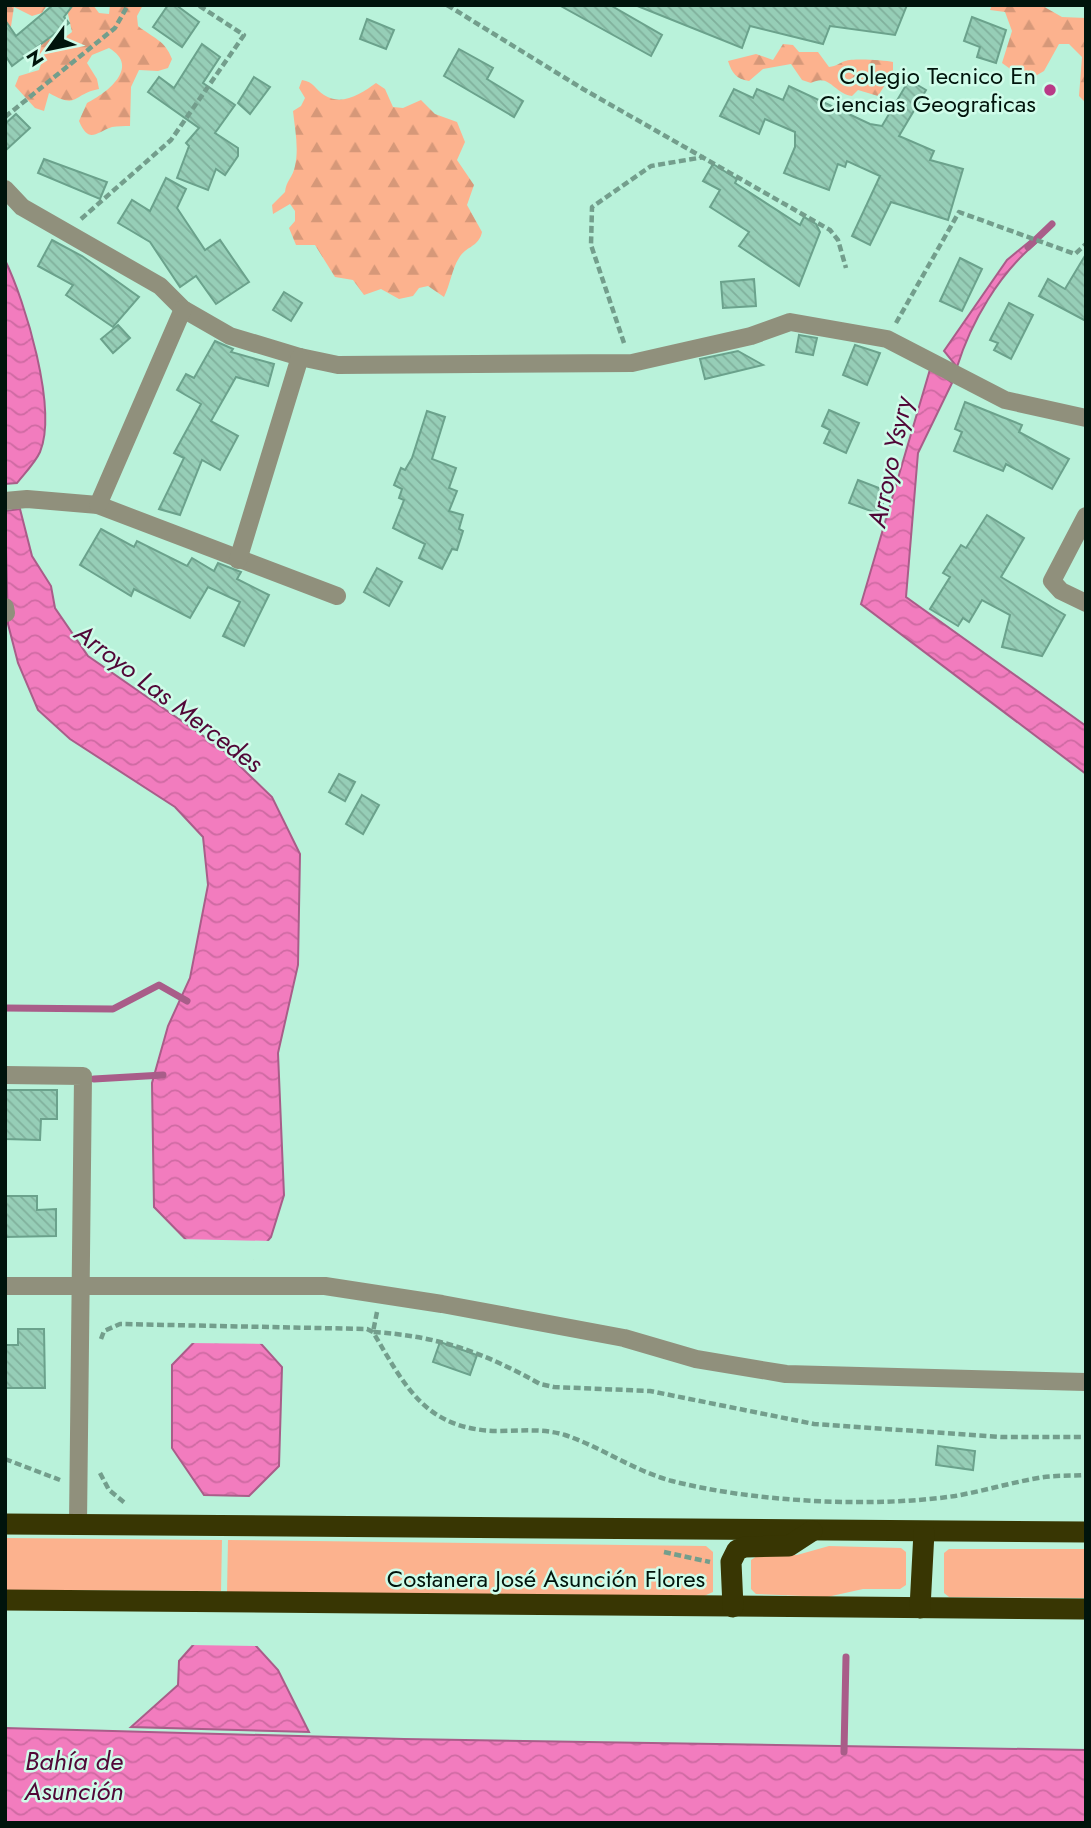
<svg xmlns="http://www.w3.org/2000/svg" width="1091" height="1828" viewBox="0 0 1091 1828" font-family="Jost,sans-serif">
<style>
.green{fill:#fcb28e}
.forest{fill:url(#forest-firs)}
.water{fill:url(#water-waves);stroke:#a95d89;stroke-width:2}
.pier{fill:#b9f2da}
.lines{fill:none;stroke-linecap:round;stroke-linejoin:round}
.stream{stroke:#a95d89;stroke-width:7}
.building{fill:url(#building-back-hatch);stroke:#6ba28c;stroke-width:2}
.path{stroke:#739e8c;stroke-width:4.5;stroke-dasharray:7 3.5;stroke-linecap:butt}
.street{stroke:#90907c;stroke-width:18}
.highway{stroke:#383603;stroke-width:21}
.poi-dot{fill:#b93a87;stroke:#cffce9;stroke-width:2.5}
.labels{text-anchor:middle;stroke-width:5;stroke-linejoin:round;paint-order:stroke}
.poi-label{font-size:24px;fill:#00140c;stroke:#cffce9;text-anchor:end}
.street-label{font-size:24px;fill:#00140c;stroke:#cffce9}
.water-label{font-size:26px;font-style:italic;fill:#510737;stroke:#cffce9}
</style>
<defs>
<pattern id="forest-firs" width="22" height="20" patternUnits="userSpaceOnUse" patternTransform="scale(1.75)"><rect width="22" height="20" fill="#fcb28e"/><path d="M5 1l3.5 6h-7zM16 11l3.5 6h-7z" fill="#d69879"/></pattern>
<pattern id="water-waves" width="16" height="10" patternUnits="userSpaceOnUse" patternTransform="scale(1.75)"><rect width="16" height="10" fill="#f27cbe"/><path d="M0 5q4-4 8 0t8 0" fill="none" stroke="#ce6aa2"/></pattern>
<pattern id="building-back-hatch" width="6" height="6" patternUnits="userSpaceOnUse" patternTransform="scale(1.75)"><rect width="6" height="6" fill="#96ceb7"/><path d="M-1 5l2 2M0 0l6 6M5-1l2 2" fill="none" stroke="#80b09c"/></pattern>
</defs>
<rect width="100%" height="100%" fill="#b9f2da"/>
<g class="green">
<path d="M5,1538L222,1540L221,1591L5,1590Z"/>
<path d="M228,1540L706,1546L713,1552V1592L704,1596L227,1592Z"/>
<path d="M829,1546L901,1548L906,1552V1585L900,1589H863L827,1597L756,1594L751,1589V1560L757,1556L797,1555Z"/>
<path d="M949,1549H1086V1598L949,1597L944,1593V1553Z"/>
</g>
<g class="forest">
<path d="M5,5H47L42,13L32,16L14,7L10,33L5,35Z"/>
<path d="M66,5H93L99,13L109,14L110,5H143L137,16L138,26C153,38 165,40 172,59L168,68L158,71L139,70L131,87L130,126C125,126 117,126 112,127C95,133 89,144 79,121L87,103C107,93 141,67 109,48L92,55L87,63L97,79L99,89C72,94 79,110 49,93L44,111L35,108L15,86L19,76L39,70L42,61L33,59L29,49L45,39L64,38L72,32Z"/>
<path d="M992,5H1041L1062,17L1086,18V103L1079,96L1082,57L1069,44H1059L1044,71L1027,81L1002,63L1012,31L1005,12L990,10Z"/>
<path d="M783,44L793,45L799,52H818L829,67C837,66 839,63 845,61C853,58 884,60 893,62V72L878,96L858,90L852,96C833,93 830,73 811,83L802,80L791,64L763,69L749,81C736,79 732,73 728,61L756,54L773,60Z"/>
<path d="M302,80C314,82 315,89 324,95C342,107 362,93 376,83L385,89L393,107L403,108L421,100L435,114L457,122L465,142L457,160L474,185L467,205L482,232C479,247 466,246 459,258C452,269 450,285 444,297L428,286L419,288L413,296L399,299L381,289L364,295L353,280L335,277L315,245H296L289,228L295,221V211L290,204L273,214L272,205L285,192C286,181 293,177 295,166C299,148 295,130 293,111L301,106L305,98L299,88Z"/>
</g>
<g class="water">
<path d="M1030,241L1036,243C999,274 971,322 957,367L944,351L1007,260Z"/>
<path d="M5,260C25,301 58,409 40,452C35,463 24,474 17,483L5,484Z"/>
<path d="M931,366L952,383L918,453L906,597L1086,726V774L861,604Z"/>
<path d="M20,509L32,556L51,586L55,608L88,656L222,749L272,797L300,854L298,965L278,1053L284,1195L271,1237L252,1259L203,1257L154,1207L152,1083L168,1026L190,978L208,885L203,837L175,807L70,739L38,710L18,663L8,624L5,511Z"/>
<path d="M203,1333L254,1336L282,1367L279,1466L249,1496L204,1495L172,1448V1365Z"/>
<path d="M202,1635L247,1636L278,1670L309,1732L131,1727L178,1685L179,1661Z"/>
<path d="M5,1728L404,1739L1086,1750V1823H5Z"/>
</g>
<g class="pier">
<path d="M178,1239L272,1241L251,1262L201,1261Z"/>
<path d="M203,1330L255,1333L267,1344L188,1343Z"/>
<path d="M202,1632L248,1633L261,1646L189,1645Z"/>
</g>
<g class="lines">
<g class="stream">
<path d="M1028,247L1052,224"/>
<path d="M5,1008L113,1009L159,985L187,1001"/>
<path d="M94,1079L163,1075"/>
<path d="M844,1752L846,1657"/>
</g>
</g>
<g class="building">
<path d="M53,5H73L64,17L69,23L12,66L5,55V20L16,36Z"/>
<path d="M168,5H176L199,22L182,47L153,27Z"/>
<path d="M559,5H610L662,35L651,56Z"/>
<path d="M635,5H907L895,35L830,26L823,44L750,26L742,48Z"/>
<path d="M972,17L1006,30L996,63L977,57L980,47L964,41Z"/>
<path d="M367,19L394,30L386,49L360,39Z"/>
<path d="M202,44L220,57L203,83L235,105L215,133L238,148V156L225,175L216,169L208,190L177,178L189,146L186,143L199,128L148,92L159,77L174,88Z"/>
<path d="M459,49L493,68L487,79L523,101L514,117L444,76Z"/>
<path d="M254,77L270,87L250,114L238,103Z"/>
<path d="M909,80L926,90L899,136L934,151L930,160L963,169L948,220L891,202L870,245L852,236L880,176L847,161L845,167L838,164L829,190L794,177L784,173L795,147V132L765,119L759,134L720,116L734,89L753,98L757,89L783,100L789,86L870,124L882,126Z"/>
<path d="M16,114L30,128L5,151V124Z"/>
<path d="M44,159L107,182L100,199L38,173Z"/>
<path d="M713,164L737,179L735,183L800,225L804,217L816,224L820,232L799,286L739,246L749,232L710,207L720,190L703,181Z"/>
<path d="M166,178L186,189L177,208L205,250L220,240L249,282L216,304L196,276L180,287L150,242L118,223L132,200L150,211Z"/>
<path d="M52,240L82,256L139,297L113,327L66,295L73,285L38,266Z"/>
<path d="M1086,254V321L1039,296L1048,279L1065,289Z"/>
<path d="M960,258L982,269L962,311L940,301Z"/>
<path d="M754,279L756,306L723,308L721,282Z"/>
<path d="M284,292L302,303L291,321L273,310Z"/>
<path d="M1009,303L1033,315L1011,359L994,350L998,343L990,340Z"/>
<path d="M118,325L130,338L113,353L101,339Z"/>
<path d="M799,335L817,338L813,355L796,352Z"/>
<path d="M215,341L233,349L231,352L274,364L268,386L236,377L211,421L238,436L220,470L202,460L180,515L159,509L184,458L174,453L201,404L177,390L186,374L194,378Z"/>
<path d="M855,345L880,353L867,385L843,375Z"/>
<path d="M738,351L763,365L705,379L700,359Z"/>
<path d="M965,402L1022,425L1019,432L1069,459L1052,489L1006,464L1003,471L954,451L962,432L955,429Z"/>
<path d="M829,410L859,423L846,453L824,443L830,430L822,426Z"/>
<path d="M427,411L445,417L432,459L456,468L449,488L457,491L449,511L463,515L459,529L463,531L457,550L452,549L442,569L419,558L425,544L393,528L404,500L399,498L402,489L394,485L401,468L405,470L412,458Z"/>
<path d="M858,480L887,491L879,514L849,503Z"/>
<path d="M987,515L1024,538L1001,577L1065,615L1042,656L1002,647L1010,615L982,600L969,622L963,618L958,626L930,609L950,577L943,573L961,545L966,548Z"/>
<path d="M101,529L134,547L137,541L187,566L192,558L214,571L218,563L241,572L237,579L269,595L244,646L223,636L240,602L208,587L190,618L134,589L131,596L80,565Z"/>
<path d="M377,568L402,582L389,606L364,592Z"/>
<path d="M339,774L355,782L345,801L329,792Z"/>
<path d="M362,795L379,805L363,834L346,824Z"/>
<path d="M5,1090H57V1119H41L40,1140L5,1139Z"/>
<path d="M5,1196H37V1210L56,1209V1236L5,1237Z"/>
<path d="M18,1329H44L45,1388H5V1345H18Z"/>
<path d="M440,1342L477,1355L470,1375L433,1362Z"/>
<path d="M938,1446L975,1451L973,1470L936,1465Z"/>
</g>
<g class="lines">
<g class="path">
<path d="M447,5L583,89L830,230L838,240L846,268"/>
<path d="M5,117L115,28L128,5"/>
<path d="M81,219L171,140L244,35L198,5"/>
<path d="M896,323L959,212L1075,254L1086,244"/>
<path d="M624,343L591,245L592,207L651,166L704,157"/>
<path d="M377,1312L373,1332C438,1336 483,1352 540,1384L554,1387L650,1391L814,1424L1002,1437H1086"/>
<path d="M101,1339L104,1331L120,1324L367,1329L373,1332C405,1386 425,1429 496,1431C520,1431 542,1428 565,1435C601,1447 634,1471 672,1481C754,1502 871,1508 955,1496C983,1491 1010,1483 1038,1478C1054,1475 1070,1476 1086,1475"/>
<path d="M5,1459L60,1480"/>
<path d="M100,1473L109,1490L125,1503"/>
<path d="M664,1552L710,1562"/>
</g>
<g class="street">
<path d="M5,189L22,207L160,286L183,309L230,336L300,357L338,365L632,363L751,336L790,322L887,339L1005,400L1086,418"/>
<path d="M5,501L27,499L98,505L337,596"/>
<path d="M98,505L183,309"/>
<path d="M1086,516L1052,581L1061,591L1086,603"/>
<path d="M238,560L300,357"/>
<path d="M5,607L6,613"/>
<path d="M5,1075L83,1076L78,1524"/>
<path d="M5,1286H325L442,1304L624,1338L696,1359L786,1374L1086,1382"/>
</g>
<g class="highway">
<path d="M5,1524L1086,1532"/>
<path d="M5,1600L1086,1609"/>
<path d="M733,1607L731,1562L737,1550L745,1547L789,1546L812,1531"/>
<path d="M920,1608L924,1532"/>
</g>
</g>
<circle class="poi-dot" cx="1050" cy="90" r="7"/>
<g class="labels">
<g class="poi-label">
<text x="1036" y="84">Colegio Tecnico En<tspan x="1036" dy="28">Ciencias Geograficas</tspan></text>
</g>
<g class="street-label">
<text x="546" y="1587">Costanera José Asunción Flores</text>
</g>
<g class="water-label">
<text transform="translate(890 462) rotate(-78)" y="9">Arroyo Ysyry</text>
<text transform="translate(169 698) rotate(37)" y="9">Arroyo Las Mercedes</text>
<text x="74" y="1770">Bahía de<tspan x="74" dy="30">Asunción</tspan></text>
</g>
</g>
<rect width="1091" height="1828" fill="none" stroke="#00140c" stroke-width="14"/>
<g transform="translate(49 49) rotate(237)" stroke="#cffce9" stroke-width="5" paint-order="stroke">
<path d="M0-5L12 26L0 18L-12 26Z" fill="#00140c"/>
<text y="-10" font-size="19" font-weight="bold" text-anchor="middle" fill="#00140c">N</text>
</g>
</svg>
